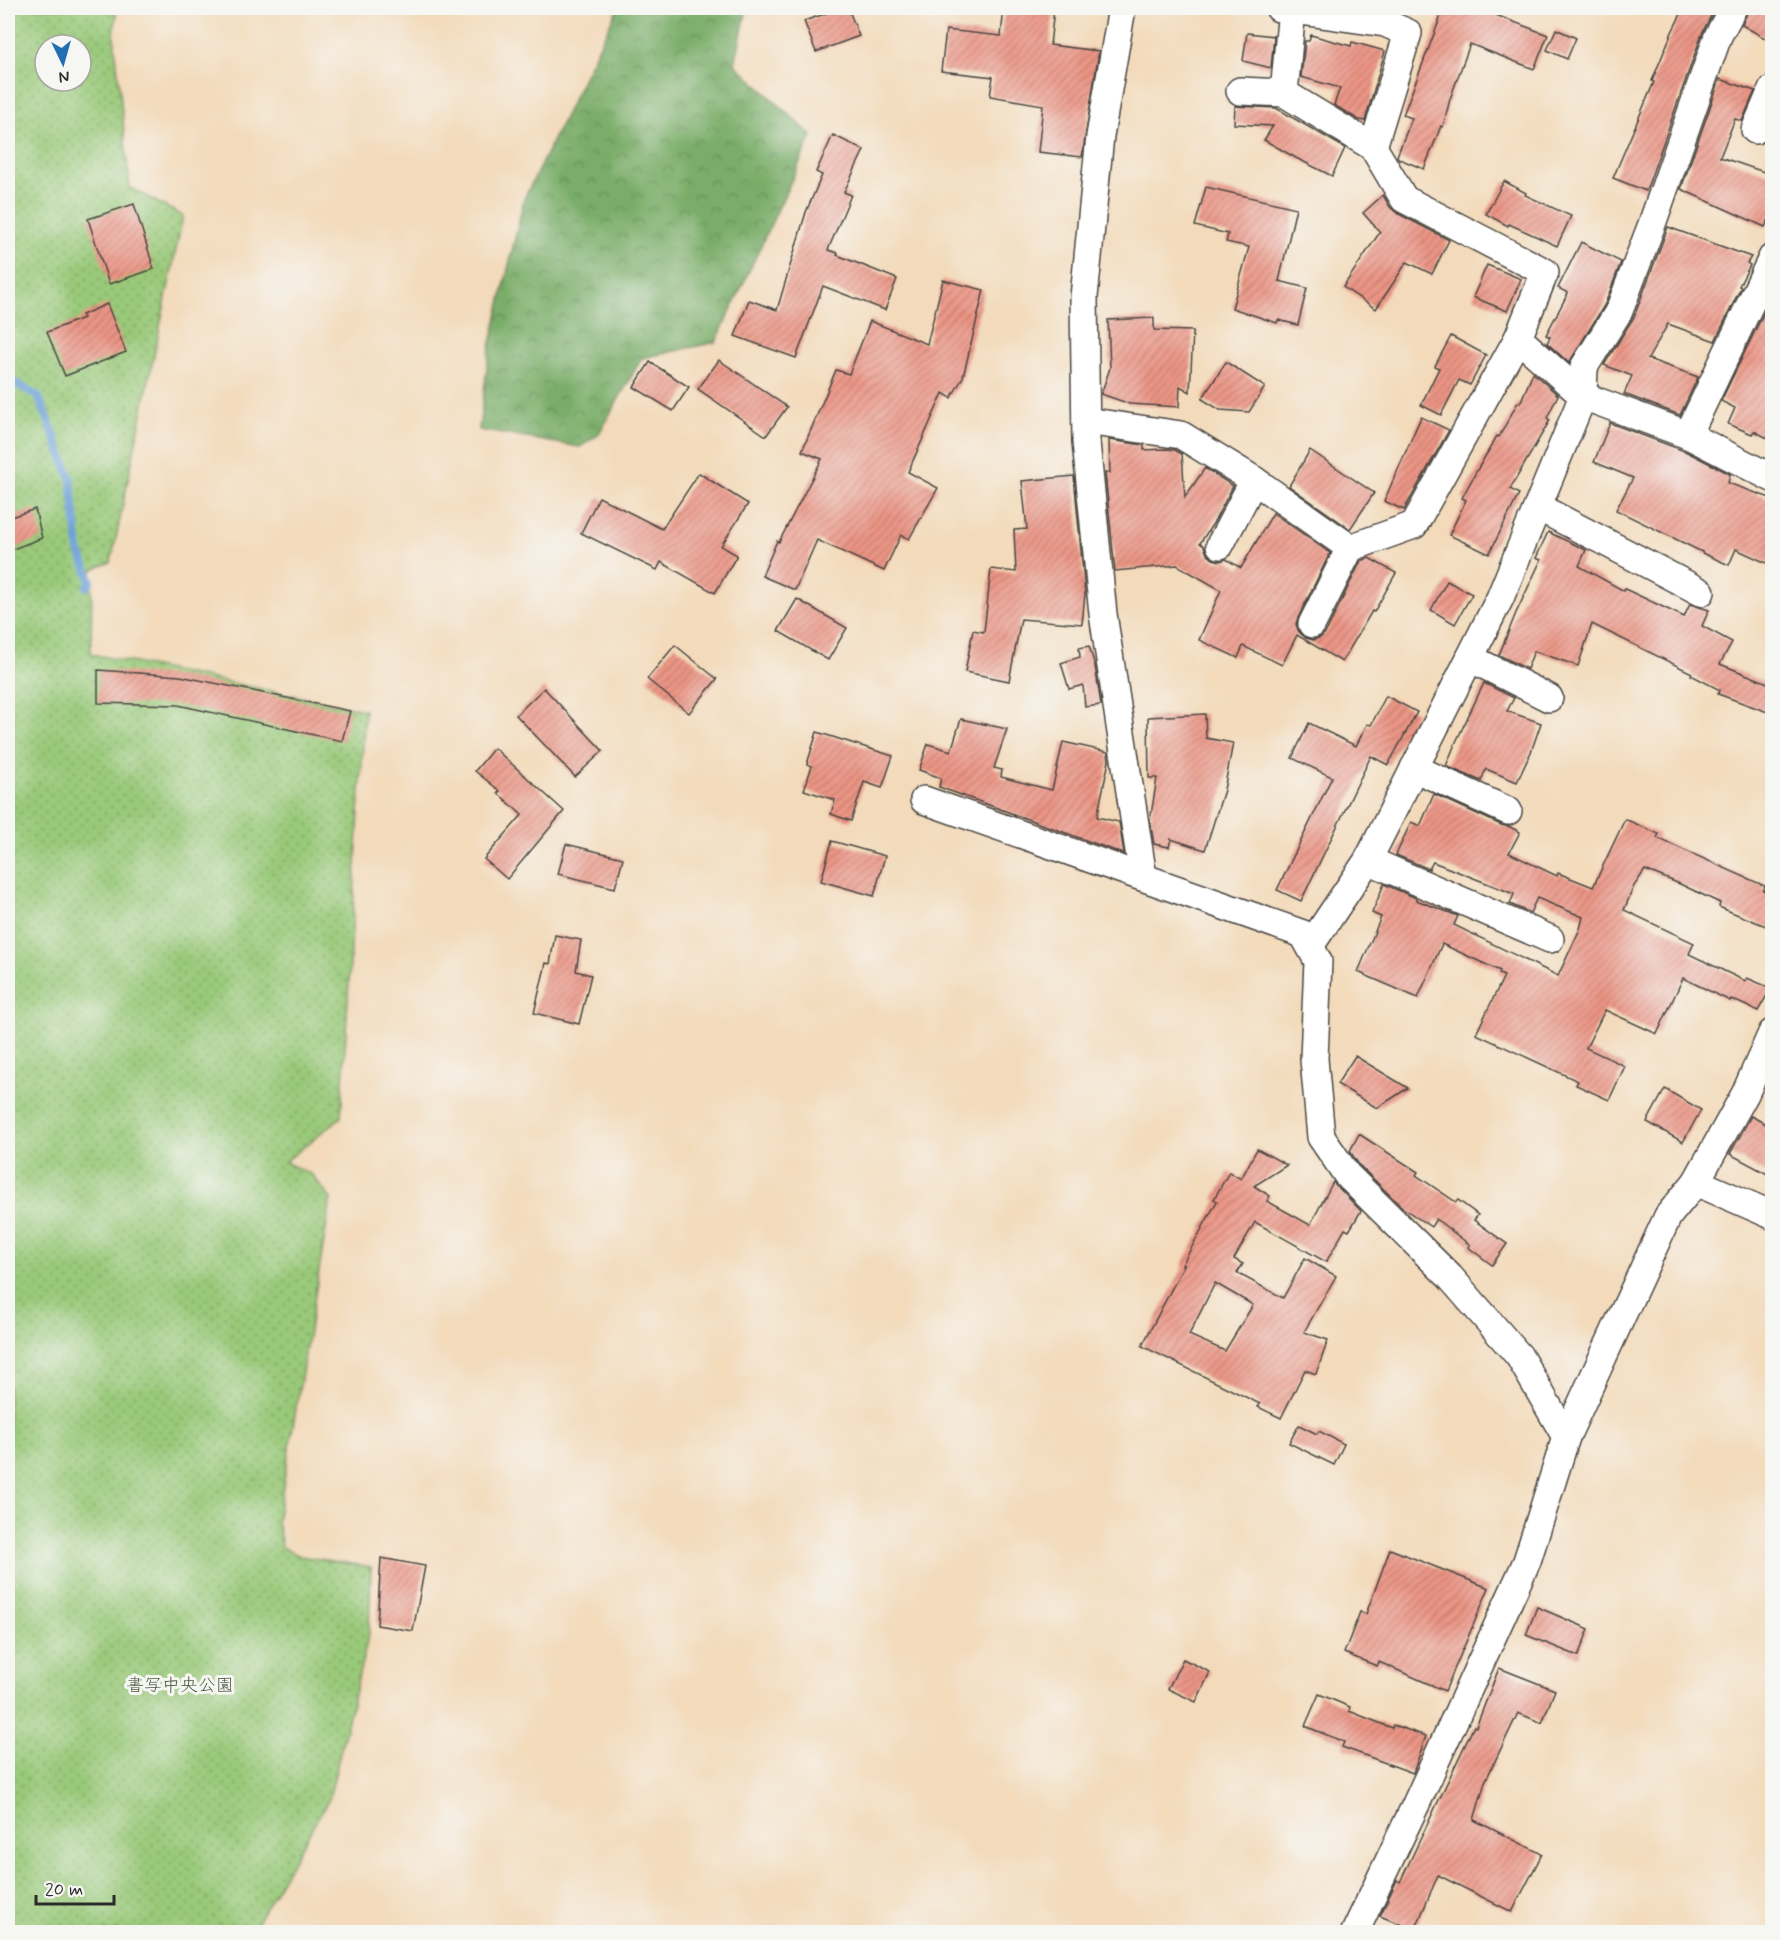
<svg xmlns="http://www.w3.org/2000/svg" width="1780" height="1940" viewBox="0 0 1780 1940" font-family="Mynerve,'Klee One',sans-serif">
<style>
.grass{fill:url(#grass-dots);stroke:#627a52;stroke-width:1.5;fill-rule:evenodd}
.forest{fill:url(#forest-crowns);stroke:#526c4a;stroke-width:1.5}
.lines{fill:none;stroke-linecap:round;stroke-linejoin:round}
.stream{stroke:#6ea1d9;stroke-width:8}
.building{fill:url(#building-hatch);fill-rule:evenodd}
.minor-casing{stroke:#494540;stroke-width:30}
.minor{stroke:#fff;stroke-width:27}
.labels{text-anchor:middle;stroke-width:6;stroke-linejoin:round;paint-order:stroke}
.park-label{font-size:18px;fill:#4c5a42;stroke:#f6f6f2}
</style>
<defs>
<pattern id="grass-dots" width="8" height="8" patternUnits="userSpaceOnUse" patternTransform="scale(1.5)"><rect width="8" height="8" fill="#99c979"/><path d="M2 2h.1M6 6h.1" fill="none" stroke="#7da363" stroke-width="1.8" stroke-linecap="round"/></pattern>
<pattern id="forest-crowns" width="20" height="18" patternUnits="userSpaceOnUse" patternTransform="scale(1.5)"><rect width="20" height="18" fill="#7aad69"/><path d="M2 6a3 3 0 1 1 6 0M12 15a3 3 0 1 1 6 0" fill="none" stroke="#648d57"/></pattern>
<pattern id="building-hatch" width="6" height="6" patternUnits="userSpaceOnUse" patternTransform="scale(1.5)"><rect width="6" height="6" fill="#ec9585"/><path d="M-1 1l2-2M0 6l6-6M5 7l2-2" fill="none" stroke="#bf7a6d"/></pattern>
</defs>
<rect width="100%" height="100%" fill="#f6f6f2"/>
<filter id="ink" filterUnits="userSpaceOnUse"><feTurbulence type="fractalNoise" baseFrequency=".0167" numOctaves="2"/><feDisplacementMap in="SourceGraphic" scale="12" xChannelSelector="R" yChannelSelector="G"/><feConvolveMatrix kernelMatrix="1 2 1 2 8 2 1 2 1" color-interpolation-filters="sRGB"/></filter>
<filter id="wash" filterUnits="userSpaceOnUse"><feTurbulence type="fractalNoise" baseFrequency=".008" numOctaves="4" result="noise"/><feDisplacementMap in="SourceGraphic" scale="24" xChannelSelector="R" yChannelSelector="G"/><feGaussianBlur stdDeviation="1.35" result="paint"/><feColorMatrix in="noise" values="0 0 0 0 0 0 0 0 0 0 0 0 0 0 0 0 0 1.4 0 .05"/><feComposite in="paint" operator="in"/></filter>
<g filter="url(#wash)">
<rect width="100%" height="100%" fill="#f3daba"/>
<path class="grass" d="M8,8H117L114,35L130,188L183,216L111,562L92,570L91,654L365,710L341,1117L285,1162L312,1175L331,1199L277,1522L282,1547L300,1556L371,1567L369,1633L329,1799L251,1932H8ZM45,45H81V81H45Z"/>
<path class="forest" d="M618,8H747L735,64L812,136L716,342L642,358L598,435L580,447L479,430L489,352L524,199Z"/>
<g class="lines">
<path class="stream" d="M8,379L38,396L51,427L71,479L79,550L91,581L87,587"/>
</g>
<g id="blocks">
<g class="building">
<path d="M842,8H848L859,36L816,52L804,21Z"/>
<path d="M1004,8L1054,9L1050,45L1099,51L1082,157L1038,152L1043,105L990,96L993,77L941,71L946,30L1001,36Z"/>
<path d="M1444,8H1489L1488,12L1548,35L1534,69L1470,44L1450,99L1443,127L1441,126L1424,169L1399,159L1397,156L1412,118L1403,115Z"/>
<path d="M1684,8H1715L1703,31L1646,191L1613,178L1654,82L1652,81L1672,32Z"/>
<path d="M1749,8H1773V43L1742,25Z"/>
<path d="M1556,29L1576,38L1567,59L1547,50Z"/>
<path d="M1247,33L1274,36L1271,68L1243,61Z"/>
<path d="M1311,35L1351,46L1352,42L1385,51L1365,121L1359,120L1334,105L1340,88L1301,77L1305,41H1309Z"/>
<path d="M1720,79L1755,91L1742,121L1735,119L1720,157L1773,175V212L1765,227L1681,189Z"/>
<path d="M1235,106L1276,108L1345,148L1332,176L1296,158L1264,140L1273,126L1234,124Z"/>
<path d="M833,135L864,150L844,192L851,195L828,250L838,253L837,255L897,279L885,310L823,286L796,358L735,336L749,300L777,310L806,212L822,175L816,172Z"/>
<path d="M1504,181L1526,193L1525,195L1571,216L1557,246L1509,224L1508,226L1486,214Z"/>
<path d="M1206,187L1296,208L1279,281L1307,288L1298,325L1278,320L1277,323L1232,308L1249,247L1226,242L1228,234L1195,226Z"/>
<path d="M1383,195L1390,207L1397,213L1449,240L1432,274L1407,262L1376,309L1343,287L1380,232L1363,213Z"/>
<path d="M134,204L154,269L109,284L88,219Z"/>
<path d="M1668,227L1751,257L1747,263L1750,265L1739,286L1741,287L1715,341L1668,324L1648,359L1698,377L1680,415L1624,394L1632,376L1604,365L1634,317Z"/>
<path d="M1581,242L1621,262L1605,304L1569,363L1547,343L1550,337L1546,335L1568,293L1558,288Z"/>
<path d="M1487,265L1521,279L1507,311L1473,297Z"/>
<path d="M943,280L984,290L963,377L951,398L943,393L908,472L938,488L909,539L901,535L884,571L817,540L795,590L762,576L777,541L779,542L822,459L802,451L836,370L849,374L870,321L927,344Z"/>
<path d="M1771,298L1773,299V441L1754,431L1752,434L1728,424L1735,408L1721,401Z"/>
<path d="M107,304L126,352L65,376L47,332L83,318L82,315Z"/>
<path d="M1154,318V330L1193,331L1190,392L1180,386L1179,407L1130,404L1101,394L1110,368L1108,320Z"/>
<path d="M1451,336L1486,355L1470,385L1459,380L1441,415L1421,405L1439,368L1435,366Z"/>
<path d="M719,360L787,407L766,436L698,389Z"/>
<path d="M650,362L689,387L673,411L634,387Z"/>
<path d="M1226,362L1265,387L1249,412L1220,410L1202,399Z"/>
<path d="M1533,373L1558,395L1547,418L1550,420L1510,489L1519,494L1489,554L1449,535L1466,500L1462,498L1476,472L1497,436L1499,437L1518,402L1520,403Z"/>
<path d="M1421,417L1449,430L1404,510L1384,501Z"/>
<path d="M1610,423L1687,452L1730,474L1728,483L1773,499V566L1736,549L1729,565L1702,553V552L1616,510L1633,478L1594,462Z"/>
<path d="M1109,440L1144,445V450L1167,449L1175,450L1182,454L1185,497L1205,468L1233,486L1214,522L1200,543L1204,546L1207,554L1213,559L1220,561L1226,559L1241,568L1273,513L1330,553L1298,618L1296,624L1299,632L1306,638L1314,640L1321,637L1326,632L1361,561L1369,558L1396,573L1374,612L1372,611L1342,662L1297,635L1282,665L1243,646L1238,658L1199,640L1221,590L1177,565L1115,571L1105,473H1110Z"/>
<path d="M1310,450L1374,493L1350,529L1289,486Z"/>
<path d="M699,473L748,504L721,546L737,555L715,593L661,562L657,570L581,533L599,497L662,529Z"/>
<path d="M1074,476L1085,594L1082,624L1021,619L1009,681L965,672L973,630L984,632L991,569L1016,572L1014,530L1027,529L1022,481Z"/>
<path d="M35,509L42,538L8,551V518Z"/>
<path d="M1548,532L1586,550L1579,566L1624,591L1625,589L1684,617L1690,604L1709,610L1702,626L1732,642L1720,664L1773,685V714L1718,694L1720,690L1691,675L1692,673L1592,624L1578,666L1534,651L1527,669L1499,655L1516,613L1541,560L1536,558Z"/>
<path d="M1447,581L1472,594L1455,624L1431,610Z"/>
<path d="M797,599L847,628L828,660L778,631Z"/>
<path d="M675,645L717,679L689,713L647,679Z"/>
<path d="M1089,646L1095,666L1101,705L1085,707L1083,685L1069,689L1061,663L1080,657L1079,648Z"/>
<path d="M98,670L180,676L350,711L342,741L178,705L98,703Z"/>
<path d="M1484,683L1514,698L1507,711L1541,723L1531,752L1517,782L1486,769L1481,781L1446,766L1455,744Z"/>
<path d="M544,688L603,751L575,777L516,715Z"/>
<path d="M1386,696L1417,712L1388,765L1371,756L1301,901L1277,890L1332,777L1292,758L1309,723L1356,746L1367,724L1371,725Z"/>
<path d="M1205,714L1206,738L1233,743L1224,790L1205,850L1171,839L1169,847L1154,844L1150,821L1157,778H1149L1148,717Z"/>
<path d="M961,719L1007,729L994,768L1002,770L1001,777L1052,790L1063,742L1108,752L1109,761L1097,817L1119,822L1124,854L939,787L941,778L919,770L928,744L951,751Z"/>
<path d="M817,732L893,756L882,788L864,782L851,821L831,814L835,800L804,790L812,766L807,764Z"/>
<path d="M494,748L564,811L507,879L484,859L522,815L498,793L500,791L475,771Z"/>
<path d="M1434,794L1501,825L1510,827L1520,832L1509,853L1557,876L1558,873L1593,887L1625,819L1659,834L1657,838L1765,886L1763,890L1773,894V929L1719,907L1720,903L1680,884L1645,870L1634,886L1624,910L1694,943L1689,954L1745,981L1747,978L1771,988L1758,1011L1731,999L1730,1001L1683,978L1657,1034L1605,1010L1586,1048L1625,1066L1609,1100L1576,1085L1578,1081L1476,1034L1504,976L1499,974L1500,971L1442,944L1418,998L1358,972L1381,917L1372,913L1384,884L1416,898V900L1458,916L1454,925L1558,976L1580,929L1583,917L1537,898L1530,913L1510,904L1514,894L1433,862L1429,869L1396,855L1411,822L1420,826Z"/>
<path d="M832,841L885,856L874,896L821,881Z"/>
<path d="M566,844L623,858L615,888L558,874Z"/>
<path d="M555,935L581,940L576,971L591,975L579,1024L534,1013L546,963L550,964Z"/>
<path d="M1355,1056L1408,1088L1377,1108L1337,1084Z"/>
<path d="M1665,1089L1701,1110L1683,1142L1647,1122Z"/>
<path d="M1751,1116L1773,1128V1177L1730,1154Z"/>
<path d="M1359,1134L1418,1172L1416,1175L1456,1202L1458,1200L1478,1215L1474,1220L1507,1244L1492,1265L1468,1247L1470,1245L1436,1219L1431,1227L1403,1208L1359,1165L1350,1151Z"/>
<path d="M1257,1149L1287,1165L1254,1186L1270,1196L1267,1201L1310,1225L1333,1182L1361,1211L1349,1231L1345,1229L1326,1262L1255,1222L1234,1259L1243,1264L1237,1273L1283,1298L1305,1258L1336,1276L1304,1332L1328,1340L1316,1374L1305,1370L1281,1418L1258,1407L1260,1404L1142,1346L1184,1265H1182L1217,1201L1214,1199L1229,1172L1241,1179ZM1215,1283L1253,1305L1225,1351L1189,1335Z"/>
<path d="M1299,1425L1317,1434L1319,1431L1344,1444L1334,1465L1289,1443Z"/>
<path d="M1390,1549L1489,1588L1445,1691L1379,1662L1377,1666L1344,1653L1360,1612L1366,1614Z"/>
<path d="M381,1558L425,1566L413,1631L377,1625Z"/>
<path d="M1537,1607L1589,1629L1578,1656L1526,1635Z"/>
<path d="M1183,1659L1210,1672L1196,1702L1168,1689Z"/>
<path d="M1499,1668L1555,1690L1542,1723L1518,1713L1485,1782L1474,1820L1542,1854L1512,1912L1438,1875L1415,1930L1380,1916L1397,1880L1400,1882L1474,1726L1476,1727Z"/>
<path d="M1319,1694L1350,1707L1349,1711L1392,1728L1393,1725L1426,1736L1413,1773L1342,1747L1344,1742L1305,1726Z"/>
</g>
</g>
</g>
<g filter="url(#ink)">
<use href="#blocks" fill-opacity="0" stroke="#494540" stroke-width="1.5"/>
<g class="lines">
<defs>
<g id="minor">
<path d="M1122,8L1100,136L1084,297L1086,442L1103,614L1143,877"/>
<path d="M1279,8L1385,23L1408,33L1373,147L1404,199L1545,272L1518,338L1414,525L1350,548L1312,624"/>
<path d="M1240,91L1284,93L1373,147"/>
<path d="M1284,93L1292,9"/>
<path d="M1755,130L1772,90"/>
<path d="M1518,338L1583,396L1688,435L1772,478"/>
<path d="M1086,421L1181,435L1254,480L1350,548"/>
<path d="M1688,435L1772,258"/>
<path d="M1538,507L1701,592"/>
<path d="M1220,545L1254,480"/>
<path d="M1470,658L1549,698"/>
<path d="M1414,768L1508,811"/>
<path d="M924,800L1303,934L1318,961L1314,1059L1321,1137L1347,1175L1450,1277L1519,1356L1566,1437"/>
<path d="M1368,860L1550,939"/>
<path d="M1310,946L1368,860L1500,598L1583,396L1584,367L1619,311L1652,224L1718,36L1733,8"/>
<path d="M1696,1182L1772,1215"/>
<path d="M1355,1932L1416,1804L1527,1561L1566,1437L1668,1216L1696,1182L1745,1094L1772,1033"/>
</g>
</defs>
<use href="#minor" class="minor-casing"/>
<use href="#minor" class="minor"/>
</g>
</g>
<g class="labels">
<g class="park-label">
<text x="180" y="1691">書写中央公園</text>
</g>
</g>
<rect width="1780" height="1940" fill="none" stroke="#f6f6f2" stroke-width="30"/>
<g transform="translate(63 63) rotate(175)"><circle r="28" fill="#f6f6f2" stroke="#a5a5a2" stroke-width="1.5"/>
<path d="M0-4.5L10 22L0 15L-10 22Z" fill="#1f6fb2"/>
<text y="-9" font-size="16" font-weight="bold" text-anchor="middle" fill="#2b2b2b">N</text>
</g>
<path d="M36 1895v9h78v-9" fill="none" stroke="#2b2b2b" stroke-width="3"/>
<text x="45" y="1895" font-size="18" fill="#2b2b2b" stroke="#f6f6f2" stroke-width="4.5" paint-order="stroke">20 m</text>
</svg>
